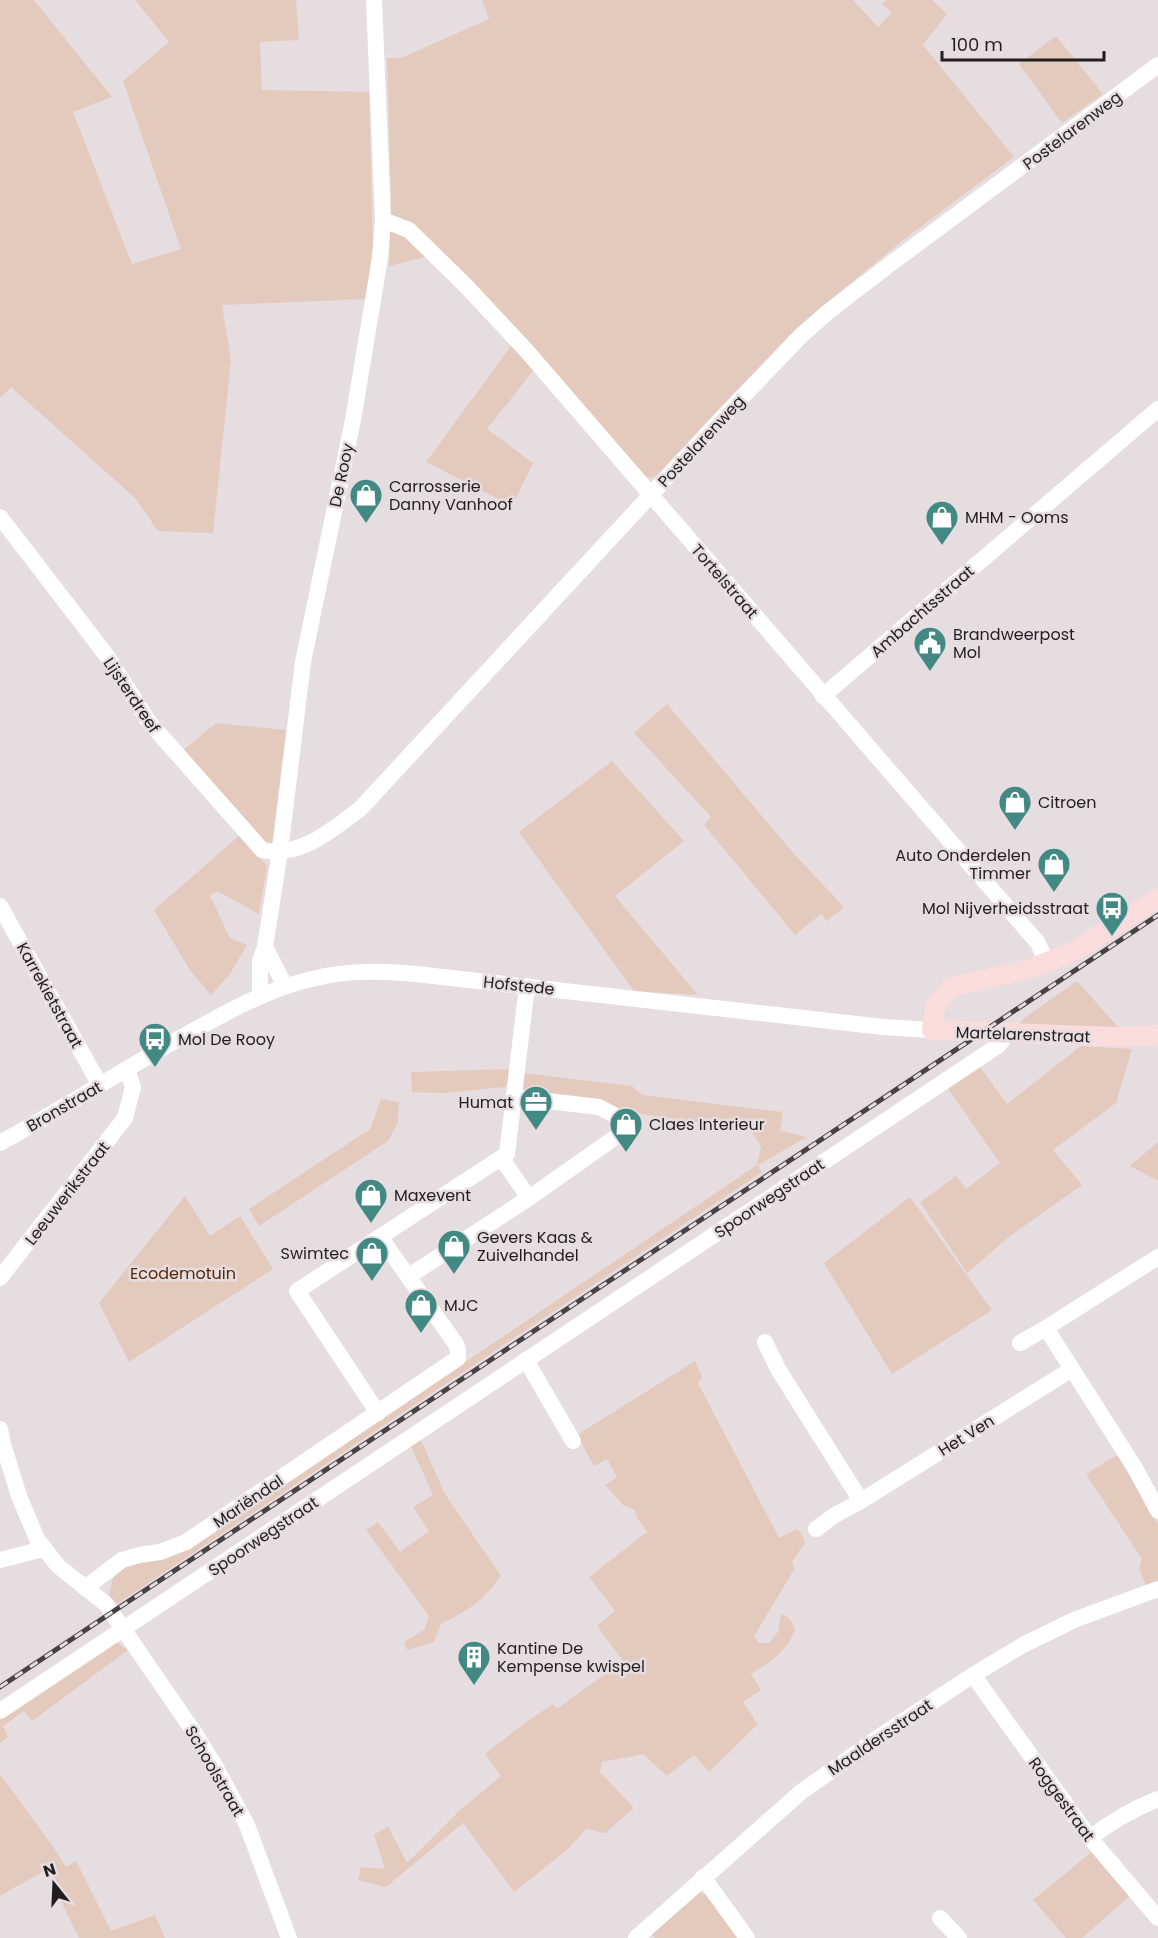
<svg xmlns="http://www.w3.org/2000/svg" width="1158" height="1938" viewBox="0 0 1158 1938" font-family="Poppins,sans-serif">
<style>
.green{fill:#e4cabd}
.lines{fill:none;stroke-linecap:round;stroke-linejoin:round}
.minor{stroke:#fff;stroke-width:16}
.major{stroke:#f9dcdb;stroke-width:20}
.rail-casing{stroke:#474345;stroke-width:5}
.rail{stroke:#e6dde1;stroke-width:3;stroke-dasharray:9;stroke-linecap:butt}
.labels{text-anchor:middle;stroke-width:5;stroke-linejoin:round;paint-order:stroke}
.street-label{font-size:16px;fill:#211e1f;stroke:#e6dde1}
.poi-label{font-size:16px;fill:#211e1f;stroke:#e6dde1;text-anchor:start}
.park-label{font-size:16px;fill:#592805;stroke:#e6dde1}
</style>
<rect width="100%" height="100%" fill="#e6dde1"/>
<g class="green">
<path d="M0,0H34L112,97L73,112L132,264L181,249L123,81L169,42L135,0H296L299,40L260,42L262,90L369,92L373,246L366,299L222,305L231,360L213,533L158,531L135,498L11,387L0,398Z"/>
<path d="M482,0H853L878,27L892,13L882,4L886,0H932L947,14L923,45L1014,157L907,237L795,329L656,476L649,478L639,473L533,371L487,429L533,463L512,506L426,462L520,334L425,257L389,266L391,200L387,58H401L489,19Z"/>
<path d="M1056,36L1103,94L1062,123L1019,64Z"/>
<path d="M667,704L796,856L844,907L827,921L821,914L795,935L704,825L711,817L634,733Z"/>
<path d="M216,723L286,730L272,843L263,842L180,753Z"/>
<path d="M612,761L684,841L615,896L698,995L634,991L519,832Z"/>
<path d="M240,835L267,866L259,914L217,891L210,896L230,938L247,945L230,974L211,995L191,972L154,910Z"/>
<path d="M1077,981L1118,1027L1019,1025L1023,1019Z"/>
<path d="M1081,1046L1132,1049L1116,1103L1053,1150L1082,1185L1010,1236L967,1273L920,1202L956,1176L966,1189L1000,1163L946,1086L978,1064L1007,1104Z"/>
<path d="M510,1069L509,1082L505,1087L444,1093L412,1092L411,1072Z"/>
<path d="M523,1073L632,1086L642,1095L783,1112L780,1131L807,1137L758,1165L762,1172L117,1604L109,1596L113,1578L125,1567L218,1529L757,1165L761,1146L750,1130L621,1111L526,1091L521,1088Z"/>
<path d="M381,1099L399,1102L398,1122L388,1141L259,1226L249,1209L370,1129Z"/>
<path d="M1158,1142V1181L1130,1166Z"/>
<path d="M185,1196L210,1236L240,1216L273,1269L129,1362L99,1303Z"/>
<path d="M910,1197L992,1310L892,1374L824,1263Z"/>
<path d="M695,1361L702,1377L698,1383L779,1538L797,1529L801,1533L805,1543L792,1562L795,1568L754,1636L759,1643H769L778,1632L781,1614C789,1616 792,1622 795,1629C788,1651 770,1662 751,1674L761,1690L743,1702L758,1724L709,1772L694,1755L667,1776L643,1754L602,1762L600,1772L634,1808L605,1833L586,1829L568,1849L514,1892L463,1823L386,1887L358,1880L361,1867L385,1869L374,1835L388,1826L407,1863L460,1810L501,1776L485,1754L526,1722L553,1704L557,1709L623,1661L597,1626L615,1611L589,1577L647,1532L636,1516L635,1510L623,1505L605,1485L617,1477L607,1459L594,1466L577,1435Z"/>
<path d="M420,1438L445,1494L501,1576C481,1603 470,1609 441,1624L434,1642L407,1650L404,1642L424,1630L429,1616L366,1530L378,1522L400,1552L429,1531L413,1507L433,1495L410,1444Z"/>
<path d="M1117,1455L1158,1524V1582L1146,1586L1139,1568L1142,1559L1086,1474Z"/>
<path d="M116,1642L128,1650L32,1721L24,1711L3,1726L8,1737L0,1743V1718Z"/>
<path d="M0,1774L54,1848L66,1867L76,1861L111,1931L155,1915L165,1938H79L46,1870L0,1896Z"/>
<path d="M1094,1850L1130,1896L1082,1938H1066L1033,1900Z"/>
<path d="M696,1892L708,1895L738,1938H655L650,1932Z"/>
</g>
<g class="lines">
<g class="minor">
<path d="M383,220L409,230L466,286L525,349L1038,943L1047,963"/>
<path d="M0,517L107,656L149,722L262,850C301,858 331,830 360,809L721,419L802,335L829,311L893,262L1158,65"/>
<path d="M823,696L1158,409"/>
<path d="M0,906L100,1085"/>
<path d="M265,947L285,986"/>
<path d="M260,995V961L265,947L280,851L303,662L353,420L380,258L383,220L374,0"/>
<path d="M0,1143C56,1112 111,1078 166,1046C215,1019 261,990 316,978C349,970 382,971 416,974L883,1027L932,1030"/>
<path d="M502,1159L529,1198"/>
<path d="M1158,1257L1046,1328L1135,1468L1158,1511"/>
<path d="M409,1276L529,1198L617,1136L622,1128L620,1118L599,1107L514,1097"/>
<path d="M0,1278L125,1118L133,1087L127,1069"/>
<path d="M765,1342L778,1369L861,1501"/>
<path d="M1020,1343L1046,1328"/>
<path d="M526,1360L573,1441"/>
<path d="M378,1413L297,1291L507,1154L527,986"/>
<path d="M0,1429L3,1444L19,1496L37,1539L58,1566L106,1604L196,1735L215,1766L247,1825L289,1938"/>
<path d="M816,1529L835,1515L861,1501L1072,1369"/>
<path d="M0,1560L43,1549"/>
<path d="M85,1588L122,1560L139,1555L160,1552L186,1542L458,1358V1351L456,1344L380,1237"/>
<path d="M973,1675L1090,1838L1158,1918"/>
<path d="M0,1711L999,1045L1008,1033"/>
<path d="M1090,1838C1112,1821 1133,1809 1158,1799"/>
<path d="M703,1877L747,1938"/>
<path d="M940,1918L959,1938"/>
<path d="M636,1938L801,1792L879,1737L973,1675L1023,1645L1074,1620L1158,1589"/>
</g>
<path class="major" d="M1158,898L1075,951L1030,969L951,987L935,1007L932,1030L1113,1037L1158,1035"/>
<defs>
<path id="rail" d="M0,1687L1158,915"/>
</defs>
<use href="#rail" class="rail-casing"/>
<use href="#rail" class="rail"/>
</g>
<defs>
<symbol id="shop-pin" viewBox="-11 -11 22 30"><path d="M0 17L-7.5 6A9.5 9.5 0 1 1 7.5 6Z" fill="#428983" stroke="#e6dde1"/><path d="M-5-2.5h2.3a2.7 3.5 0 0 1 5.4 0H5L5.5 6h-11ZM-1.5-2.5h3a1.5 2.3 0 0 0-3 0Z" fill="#fff"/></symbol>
<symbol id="civic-pin" viewBox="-11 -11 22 30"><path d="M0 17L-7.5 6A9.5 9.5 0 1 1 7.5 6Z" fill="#428983" stroke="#e6dde1"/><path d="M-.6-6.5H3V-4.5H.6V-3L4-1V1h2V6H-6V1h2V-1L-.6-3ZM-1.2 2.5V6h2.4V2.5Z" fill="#fff"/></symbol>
<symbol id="bus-pin" viewBox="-11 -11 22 30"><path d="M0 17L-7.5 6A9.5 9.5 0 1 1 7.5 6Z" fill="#428983" stroke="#e6dde1"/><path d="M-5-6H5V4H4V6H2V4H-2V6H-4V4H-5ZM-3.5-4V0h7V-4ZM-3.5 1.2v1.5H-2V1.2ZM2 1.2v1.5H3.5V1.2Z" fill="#fff"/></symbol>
<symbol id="office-pin" viewBox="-11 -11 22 30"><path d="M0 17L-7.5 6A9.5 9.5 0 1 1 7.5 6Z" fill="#428983" stroke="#e6dde1"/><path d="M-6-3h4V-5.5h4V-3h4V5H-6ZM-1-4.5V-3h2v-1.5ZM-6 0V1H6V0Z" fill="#fff"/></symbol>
<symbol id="building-pin" viewBox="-11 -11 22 30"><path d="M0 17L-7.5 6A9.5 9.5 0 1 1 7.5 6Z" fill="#428983" stroke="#e6dde1"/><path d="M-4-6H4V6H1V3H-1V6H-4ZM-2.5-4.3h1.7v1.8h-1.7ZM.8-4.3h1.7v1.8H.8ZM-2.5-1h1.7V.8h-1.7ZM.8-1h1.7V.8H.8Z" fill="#fff"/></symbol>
</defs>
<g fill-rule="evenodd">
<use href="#shop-pin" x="347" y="476" width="38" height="52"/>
<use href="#shop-pin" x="923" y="498" width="38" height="52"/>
<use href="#civic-pin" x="911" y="624" width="38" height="52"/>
<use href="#shop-pin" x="996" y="783" width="38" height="52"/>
<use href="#shop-pin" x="1035" y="845" width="38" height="52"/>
<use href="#bus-pin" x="1093" y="889" width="38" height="52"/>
<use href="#bus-pin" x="136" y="1020" width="38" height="52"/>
<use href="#office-pin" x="517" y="1083" width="38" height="52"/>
<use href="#shop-pin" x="607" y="1105" width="38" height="52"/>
<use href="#shop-pin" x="352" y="1176" width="38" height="52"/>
<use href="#shop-pin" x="435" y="1227" width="38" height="52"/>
<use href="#shop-pin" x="353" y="1234" width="38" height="52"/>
<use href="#shop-pin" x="402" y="1286" width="38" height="52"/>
<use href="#building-pin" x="455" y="1638" width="38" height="52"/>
</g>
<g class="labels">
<g class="street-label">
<text transform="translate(1072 130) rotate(-37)" y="6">Postelarenweg</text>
<text transform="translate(701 441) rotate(-47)" y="6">Postelarenweg</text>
<text transform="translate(341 475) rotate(-78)" y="6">De Rooy</text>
<text transform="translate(725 581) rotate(49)" y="6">Tortelstraat</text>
<text transform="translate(922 611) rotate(-41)" y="6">Ambachtsstraat</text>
<text transform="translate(132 695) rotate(56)" y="6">Lijsterdreef</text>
<text transform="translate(519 985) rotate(6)" y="6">Hofstede</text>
<text transform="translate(50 995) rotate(61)" y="6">Karrekietstraat</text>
<text transform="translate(1023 1034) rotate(2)" y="6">Martelarenstraat</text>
<text transform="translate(64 1106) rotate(-30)" y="6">Bronstraat</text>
<text transform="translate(67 1193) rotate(-52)" y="6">Leeuwerikstraat</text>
<text transform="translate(769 1198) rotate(-34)" y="6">Spoorwegstraat</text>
<text transform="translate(966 1435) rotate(-32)" y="6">Het Ven</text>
<text transform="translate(248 1501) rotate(-34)" y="6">Mariëndal</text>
<text transform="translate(263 1536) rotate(-34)" y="6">Spoorwegstraat</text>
<text transform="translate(880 1737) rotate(-34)" y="6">Maaldersstraat</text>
<text transform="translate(215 1771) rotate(60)" y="6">Schoolstraat</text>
<text transform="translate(1062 1799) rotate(54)" y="6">Roggestraat</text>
</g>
<g class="poi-label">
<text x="389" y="492">Carrosserie<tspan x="389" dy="18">Danny Vanhoof</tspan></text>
<text x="965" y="523">MHM - Ooms</text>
<text x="953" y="640">Brandweerpost<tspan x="953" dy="18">Mol</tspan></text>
<text x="1038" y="808">Citroen</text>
<text x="1031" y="861" text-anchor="end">Auto Onderdelen<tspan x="1031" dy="18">Timmer</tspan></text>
<text x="1089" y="914" text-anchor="end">Mol Nijverheidsstraat</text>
<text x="178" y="1045">Mol De Rooy</text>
<text x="513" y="1108" text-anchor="end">Humat</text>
<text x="649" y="1130">Claes Interieur</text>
<text x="394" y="1201">Maxevent</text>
<text x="477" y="1243">Gevers Kaas &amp;<tspan x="477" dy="18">Zuivelhandel</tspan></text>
<text x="349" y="1259" text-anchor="end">Swimtec</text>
<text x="444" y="1311">MJC</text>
<text x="497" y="1654">Kantine De<tspan x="497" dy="18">Kempense kwispel</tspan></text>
</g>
<g class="park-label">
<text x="183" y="1279">Ecodemotuin</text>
</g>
</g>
<g transform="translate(54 1884) rotate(342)" stroke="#e6dde1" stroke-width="4.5" paint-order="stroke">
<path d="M0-4.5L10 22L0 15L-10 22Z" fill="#211e1f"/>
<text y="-9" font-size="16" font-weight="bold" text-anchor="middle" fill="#211e1f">N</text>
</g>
<path d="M942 51v9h162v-9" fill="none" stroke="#211e1f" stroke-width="3"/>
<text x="951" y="51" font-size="18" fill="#211e1f" stroke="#e6dde1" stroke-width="4.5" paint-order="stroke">100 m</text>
</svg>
